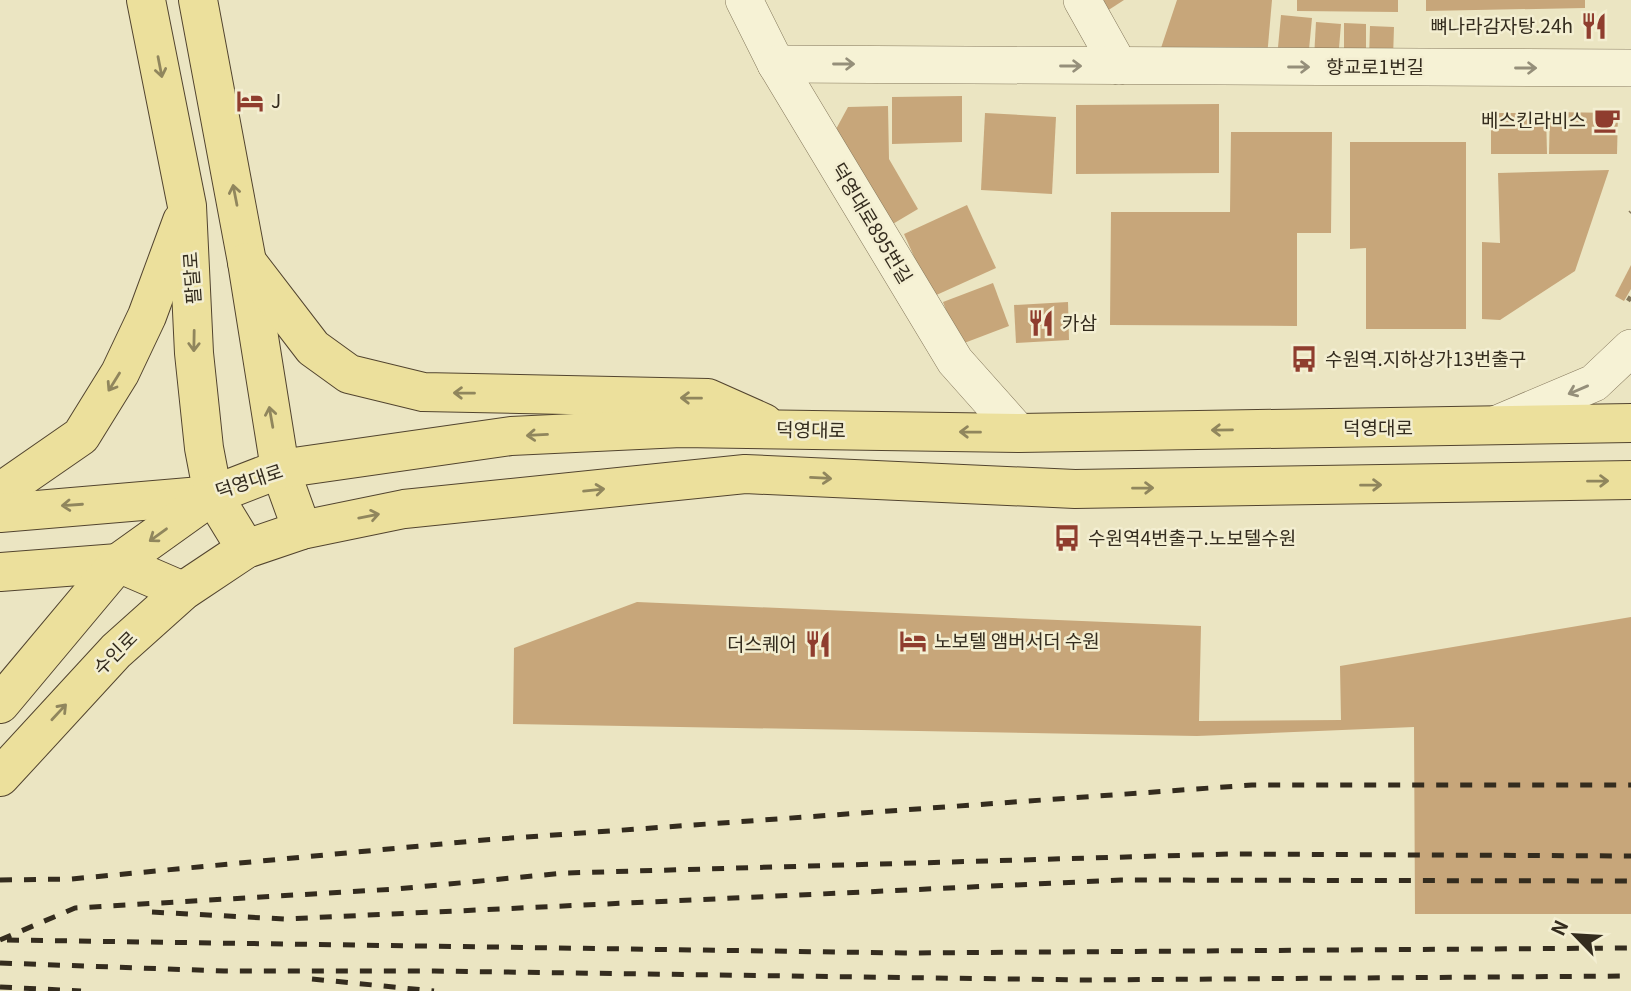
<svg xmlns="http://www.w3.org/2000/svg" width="1631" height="991" viewBox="0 0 1631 991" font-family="Georgia,'Noto Sans KR',serif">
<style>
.building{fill:#c7a67a}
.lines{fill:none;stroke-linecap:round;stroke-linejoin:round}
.minor-casing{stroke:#84775b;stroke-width:38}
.major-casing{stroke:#52442f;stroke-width:40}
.path{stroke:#84775b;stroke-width:4.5;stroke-dasharray:5 3.5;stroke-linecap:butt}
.minor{stroke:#f6f2d5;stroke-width:37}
.major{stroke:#ece09c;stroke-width:38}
.rail{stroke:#342c1e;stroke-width:5;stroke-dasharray:12 12;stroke-linecap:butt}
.oneway{stroke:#958f7a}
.oneway2{stroke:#90865d}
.labels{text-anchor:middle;stroke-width:5;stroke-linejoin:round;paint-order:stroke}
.poi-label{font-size:19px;fill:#342c1e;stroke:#f3eed1;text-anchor:start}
.street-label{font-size:19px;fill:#342c1e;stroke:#f3eed1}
</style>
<rect width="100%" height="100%" fill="#ebe5c2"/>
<g class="building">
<path d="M1100,0H1124L1107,11Z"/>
<path d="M1177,0H1272L1267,57L1161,48Z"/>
<path d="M1297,0H1398V12L1297,11Z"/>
<path d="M1426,0H1585V8L1426,11Z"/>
<path d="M1281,15L1312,18L1308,60L1277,58Z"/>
<path d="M1316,22L1341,24L1338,60L1314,58Z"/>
<path d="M1344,23L1366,24V58H1344Z"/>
<path d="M1370,26L1394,27L1393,58H1369Z"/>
<path d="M962,96V142L892,144V97Z"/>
<path d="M1219,104V173L1076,174V105Z"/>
<path d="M888,106L889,159L918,209L891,225L835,131L848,107Z"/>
<path d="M1550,112L1618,113L1617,154H1549Z"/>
<path d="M985,113L1056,117L1052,194L981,190Z"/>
<path d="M1491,113H1546L1547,154H1491Z"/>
<path d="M1231,132H1332L1331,233H1297V326L1110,325L1111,212H1230Z"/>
<path d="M1350,142H1466V329H1366V248L1350,249Z"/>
<path d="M1609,170L1575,271L1500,320L1482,319V242L1500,243L1498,173Z"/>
<path d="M967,205L996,268L932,297L904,234Z"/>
<path d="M1631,265V289L1624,301L1615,296Z"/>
<path d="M993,283L1009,326L959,345L943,302Z"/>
<path d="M1068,302L1069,340L1016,343L1014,305Z"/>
<path d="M637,602L1201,626L1199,721L1341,720L1340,666L1631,617V914H1415L1414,727L1197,736L513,724L514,648Z"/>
</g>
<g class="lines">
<defs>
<g id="minor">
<path d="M744,0L776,64L955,361L1019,433"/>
<path d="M1082,0L1119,66"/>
<path d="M776,64L1631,68"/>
<path d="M1497,424L1594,383L1631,348"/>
</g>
<g id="major">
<path d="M146,0L187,206L194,353L204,448L213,495L246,549"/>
<path d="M198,0L247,262L280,469L302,530"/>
<path d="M247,262L313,348L349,374L423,392L708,398L764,423"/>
<path d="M0,492L81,436L120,373L147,316L182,221"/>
<path d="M0,513L213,495L280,469L511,436L681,428L1019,433L1631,423"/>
<path d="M0,572L118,563L183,591"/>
<path d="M0,704L118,563L213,495"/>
<path d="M0,777L116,651L183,591L246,549L302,530L404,509L745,474L1075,489L1631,480"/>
</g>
</defs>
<use href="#minor" class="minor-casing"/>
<use href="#major" class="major-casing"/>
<g class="path">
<path d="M1630,213L1631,212"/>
<path d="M1628,301L1631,296"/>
</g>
<use href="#minor" class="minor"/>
<use href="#major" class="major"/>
<g class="rail">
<path d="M0,880L71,879L484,840L1252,785H1631"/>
<path d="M152,912L284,919L1121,880L1631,881"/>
<path d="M0,940L75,908L396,889L565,873L1230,854L1631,856"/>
<path d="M7,940L905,953L1631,948"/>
<path d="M0,963L224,971H434L1083,980L1631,976"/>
<path d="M312,979L434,991"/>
<path d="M0,987L81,991"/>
</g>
</g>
<defs><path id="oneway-shaft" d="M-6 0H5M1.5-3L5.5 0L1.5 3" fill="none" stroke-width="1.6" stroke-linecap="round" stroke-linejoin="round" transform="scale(1.75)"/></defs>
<g class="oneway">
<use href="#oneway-shaft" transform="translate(844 64)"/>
<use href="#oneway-shaft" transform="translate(1071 66)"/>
<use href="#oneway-shaft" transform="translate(1299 67)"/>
<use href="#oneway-shaft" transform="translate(1526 68)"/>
<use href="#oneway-shaft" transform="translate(1578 390) rotate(157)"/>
</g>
<g class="oneway2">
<use href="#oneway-shaft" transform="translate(160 67) rotate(79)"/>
<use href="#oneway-shaft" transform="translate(235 195) rotate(-101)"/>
<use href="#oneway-shaft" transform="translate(194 341) rotate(91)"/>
<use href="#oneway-shaft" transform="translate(114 382) rotate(122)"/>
<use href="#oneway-shaft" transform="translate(464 393) rotate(-179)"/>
<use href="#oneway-shaft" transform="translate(691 398) rotate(-179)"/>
<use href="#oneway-shaft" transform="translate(271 417) rotate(-100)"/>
<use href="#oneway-shaft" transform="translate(1222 430) rotate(179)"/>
<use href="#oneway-shaft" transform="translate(970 432) rotate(-179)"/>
<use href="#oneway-shaft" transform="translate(537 435) rotate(177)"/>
<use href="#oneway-shaft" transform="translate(821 478) rotate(3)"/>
<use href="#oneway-shaft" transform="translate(1598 481) rotate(-1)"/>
<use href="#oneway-shaft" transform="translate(1371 485) rotate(-1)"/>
<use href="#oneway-shaft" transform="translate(1143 488) rotate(-1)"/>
<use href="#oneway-shaft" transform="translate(594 490) rotate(-6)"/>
<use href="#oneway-shaft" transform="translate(72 505) rotate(176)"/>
<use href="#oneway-shaft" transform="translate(369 516) rotate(-11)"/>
<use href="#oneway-shaft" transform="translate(158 535) rotate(144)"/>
<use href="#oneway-shaft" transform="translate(59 712) rotate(-47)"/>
</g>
<defs>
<symbol id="restaurant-bare" viewBox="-9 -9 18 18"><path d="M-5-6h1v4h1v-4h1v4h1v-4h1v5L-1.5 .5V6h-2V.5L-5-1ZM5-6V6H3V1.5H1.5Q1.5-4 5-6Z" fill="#8f3d2e" stroke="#f3eed1" stroke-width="2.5" paint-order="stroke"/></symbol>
<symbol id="hotel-bare" viewBox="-9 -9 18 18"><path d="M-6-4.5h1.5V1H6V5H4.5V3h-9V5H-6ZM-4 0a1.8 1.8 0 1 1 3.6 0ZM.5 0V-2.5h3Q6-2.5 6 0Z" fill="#8f3d2e" stroke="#f3eed1" stroke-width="2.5" paint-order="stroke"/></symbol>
<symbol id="cafe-bare" viewBox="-9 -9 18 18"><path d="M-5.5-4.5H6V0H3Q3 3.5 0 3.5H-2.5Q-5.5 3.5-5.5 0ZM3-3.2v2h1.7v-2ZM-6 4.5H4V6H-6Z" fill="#8f3d2e" stroke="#f3eed1" stroke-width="2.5" paint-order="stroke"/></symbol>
<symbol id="bus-bare" viewBox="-9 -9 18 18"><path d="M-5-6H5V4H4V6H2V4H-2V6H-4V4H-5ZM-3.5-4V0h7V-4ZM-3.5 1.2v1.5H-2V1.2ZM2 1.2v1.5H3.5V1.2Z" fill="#8f3d2e" stroke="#f3eed1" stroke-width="2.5" paint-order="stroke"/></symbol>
</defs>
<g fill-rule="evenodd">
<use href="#restaurant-bare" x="1575" y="7" width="38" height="38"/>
<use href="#hotel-bare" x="231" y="82" width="38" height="38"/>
<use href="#cafe-bare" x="1588" y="101" width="38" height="38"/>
<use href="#restaurant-bare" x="1022" y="304" width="38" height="38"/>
<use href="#bus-bare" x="1285" y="340" width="38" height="38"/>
<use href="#bus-bare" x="1048" y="519" width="38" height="38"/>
<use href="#hotel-bare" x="894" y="622" width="38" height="38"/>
<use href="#restaurant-bare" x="799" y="625" width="38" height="38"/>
</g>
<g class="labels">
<g class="poi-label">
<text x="1573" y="33" text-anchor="end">뼈나라감자탕.24h</text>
<text x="271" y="108">J</text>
<text x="1586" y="127" text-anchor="end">베스킨라비스</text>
<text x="1062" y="330">카삼</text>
<text x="1325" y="366">수원역.지하상가13번출구</text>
<text x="1088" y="545">수원역4번출구.노보텔수원</text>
<text x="934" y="648">노보텔 앰버서더 수원</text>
<text x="797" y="651" text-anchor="end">더스퀘어</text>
</g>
<g class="street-label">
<text x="1375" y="74">향교로1번길</text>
<text transform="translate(872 223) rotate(59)" y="7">덕영대로895번길</text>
<text transform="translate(192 278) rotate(-94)" y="7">팔달로</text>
<text x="1378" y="435">덕영대로</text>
<text transform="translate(811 430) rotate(1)" y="7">덕영대로</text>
<text transform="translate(249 481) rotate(-18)" y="7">덕영대로</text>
<text transform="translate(115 653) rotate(-45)" y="7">수인로</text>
</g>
</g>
<g transform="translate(1575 935) rotate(295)" stroke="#f3eed1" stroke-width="5" paint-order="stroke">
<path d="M0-5L12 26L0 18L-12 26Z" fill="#342c1e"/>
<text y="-10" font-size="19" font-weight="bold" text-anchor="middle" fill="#342c1e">N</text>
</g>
</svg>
